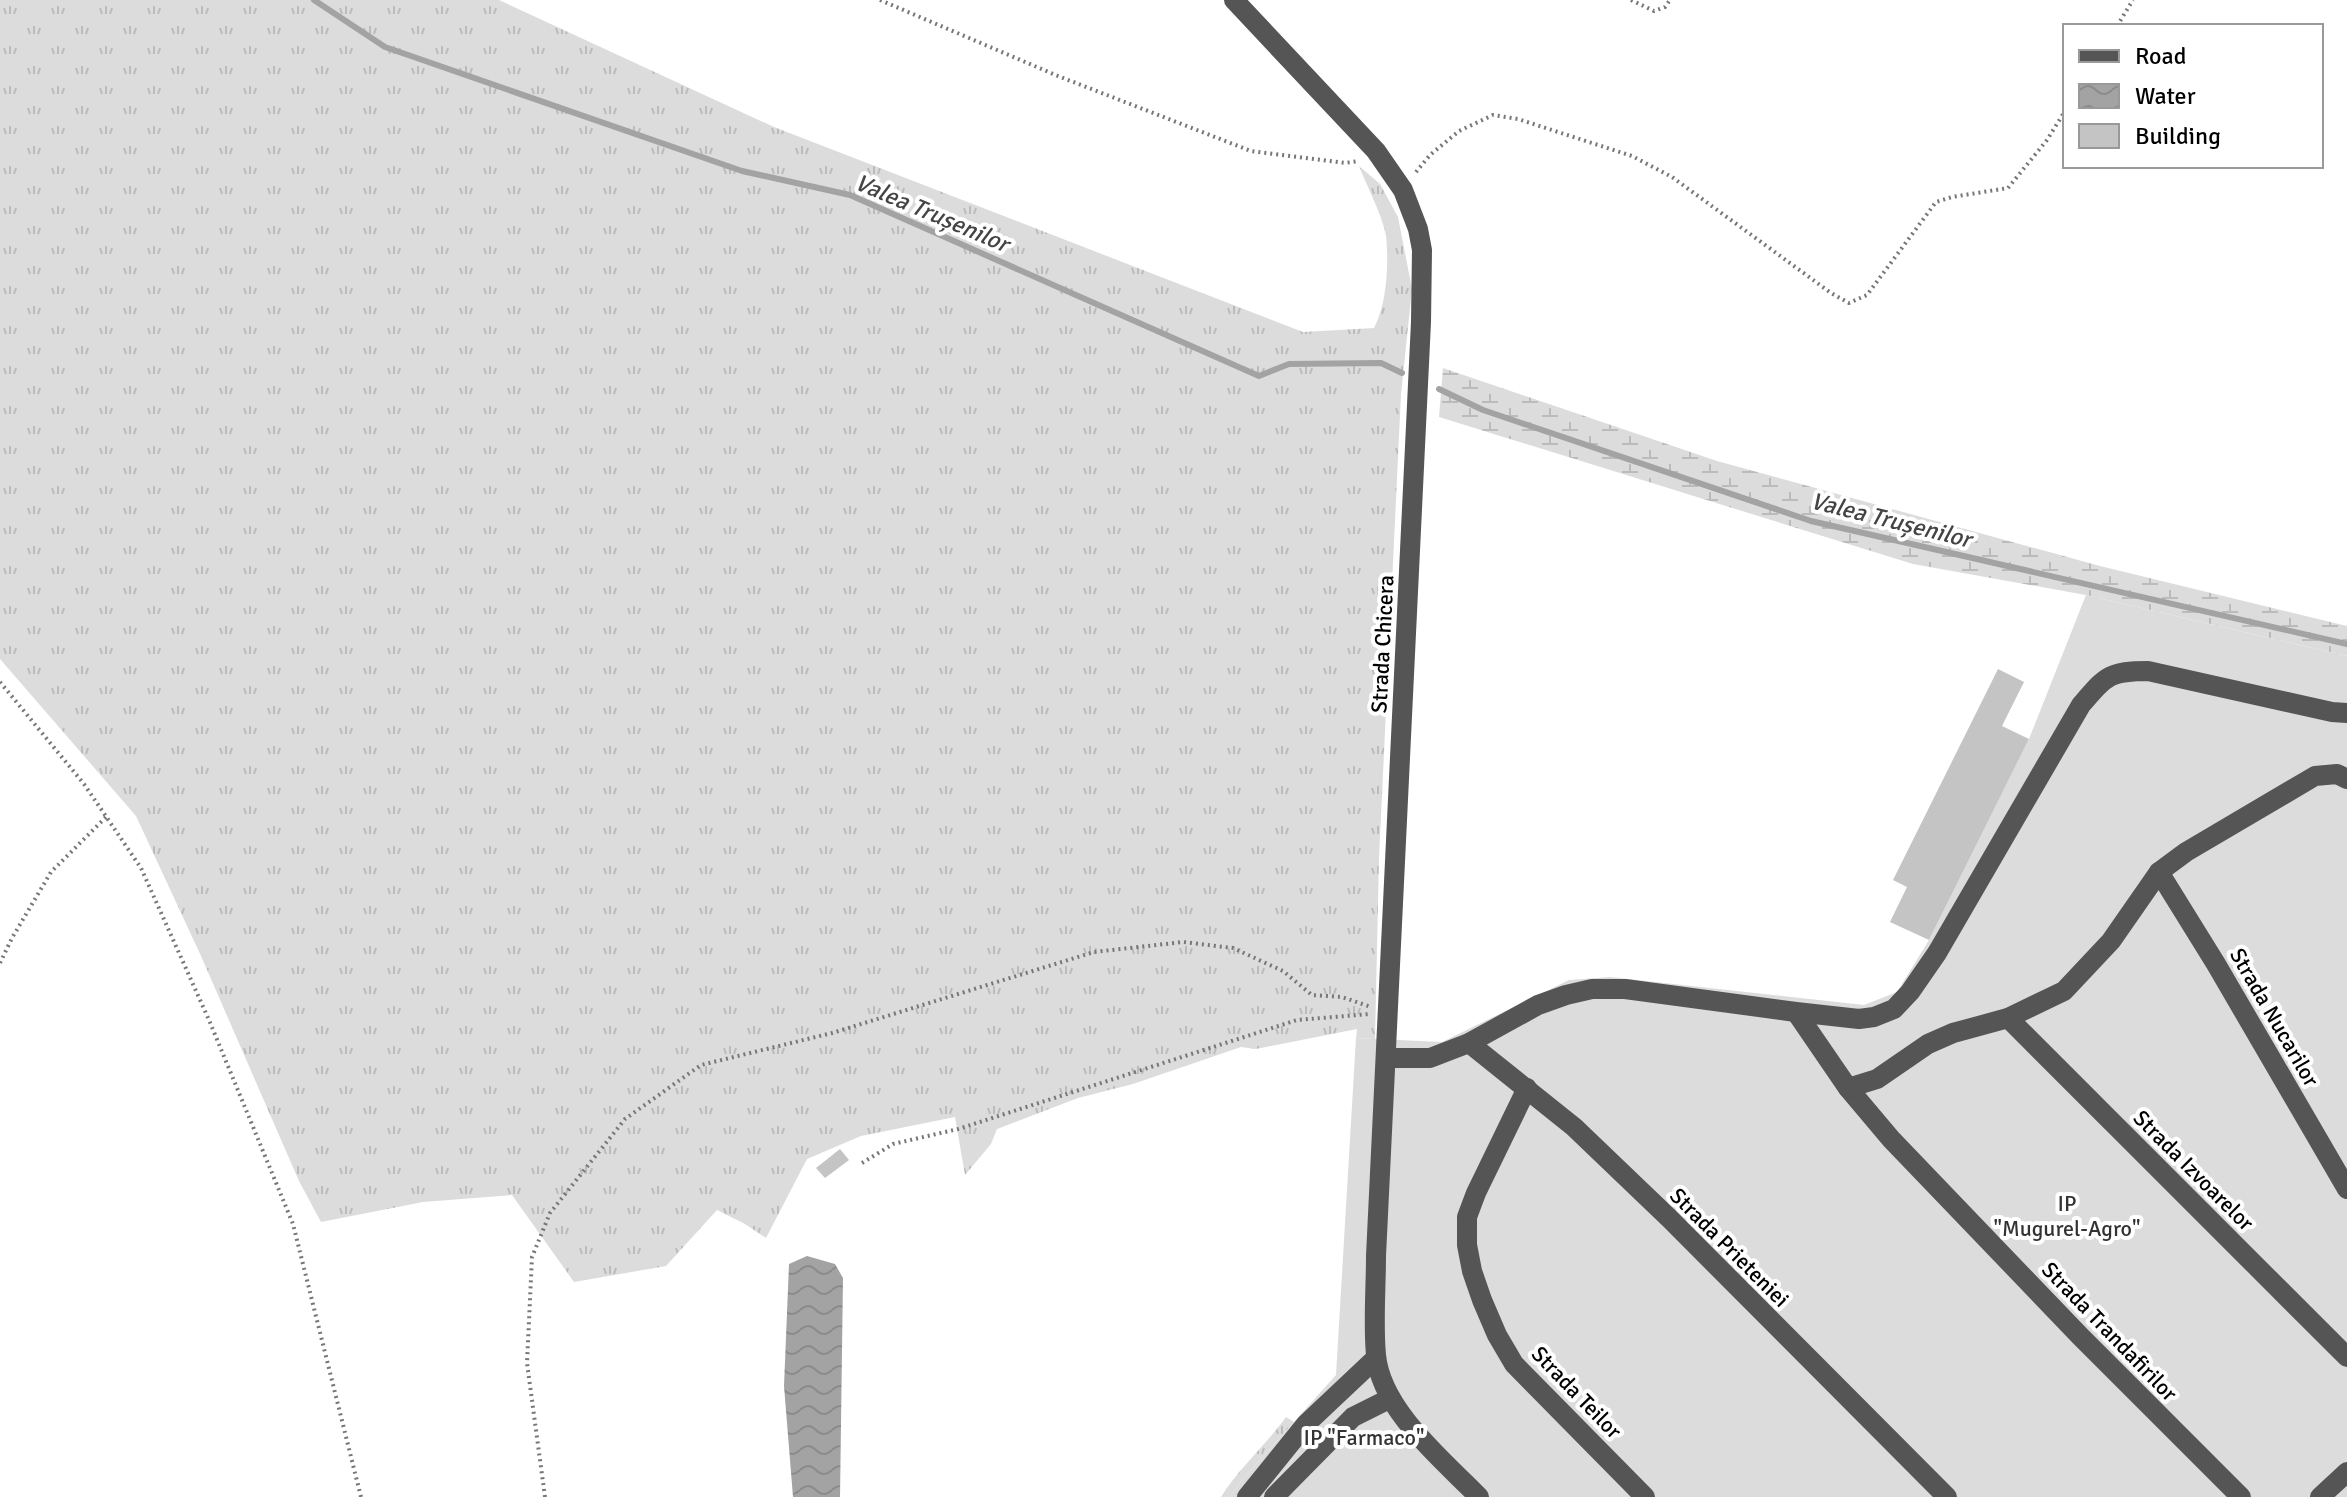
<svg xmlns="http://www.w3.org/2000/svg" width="2347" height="1497" viewBox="0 0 2347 1497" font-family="Signika,sans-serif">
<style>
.grass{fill:url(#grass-tufts)}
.wetland{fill:url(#wetland-marsh)}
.garden{fill:#dcdcdc}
.water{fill:url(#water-waves)}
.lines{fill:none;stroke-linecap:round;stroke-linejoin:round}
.stream{stroke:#a3a3a3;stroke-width:6}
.building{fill:#c4c4c4}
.path{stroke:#777;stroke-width:4;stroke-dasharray:2 4;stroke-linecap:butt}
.minor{stroke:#555;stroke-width:20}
.labels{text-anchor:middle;stroke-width:8;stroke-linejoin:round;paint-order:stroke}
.street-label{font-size:22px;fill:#000;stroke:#fff}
.park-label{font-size:22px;fill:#333;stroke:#fff}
.water-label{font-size:24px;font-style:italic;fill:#444;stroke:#fff}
</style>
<defs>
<pattern id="grass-tufts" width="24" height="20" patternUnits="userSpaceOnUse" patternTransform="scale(2)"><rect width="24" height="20" fill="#dcdcdc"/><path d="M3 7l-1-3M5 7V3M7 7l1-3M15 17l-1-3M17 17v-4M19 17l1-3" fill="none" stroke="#bbb"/></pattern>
<pattern id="wetland-marsh" width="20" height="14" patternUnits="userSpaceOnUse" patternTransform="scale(2)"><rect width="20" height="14" fill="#dcdcdc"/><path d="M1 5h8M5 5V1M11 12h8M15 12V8" fill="none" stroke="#bbb"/></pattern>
<pattern id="water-waves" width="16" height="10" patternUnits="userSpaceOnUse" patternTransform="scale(2)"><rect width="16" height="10" fill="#a3a3a3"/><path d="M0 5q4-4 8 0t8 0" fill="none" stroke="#8b8b8b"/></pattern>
</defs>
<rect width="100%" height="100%" fill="#fff"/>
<g class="grass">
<path d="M0,0H499L774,127L1303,332L1374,328C1387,304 1389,263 1386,236C1383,217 1367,186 1359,166L1380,184L1398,217L1412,289L1401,394L1379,858L1375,1039L1356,1038L1357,1029L1256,1049L1241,1047L1133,1084L1078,1098L997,1129L991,1144L965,1175L955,1117L861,1136L807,1159L766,1238L745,1224L717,1210L666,1266L574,1282L512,1195L423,1202L321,1222L299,1181L201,956L136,816L0,659Z"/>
<path d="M1286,1417L1294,1422L1242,1480L1230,1497H1221C1240,1467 1266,1445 1286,1417Z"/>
</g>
<path class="wetland" d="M1443,368L1717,461L2100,566L2347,626V656L2086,595L1913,564L1439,417Z"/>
<path class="garden" d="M2086,595L2347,656V1497H1230L1242,1480L1336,1375L1356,1038L1442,1042L1569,980L1610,977L1864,1005L1897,992L1929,940L2029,739Z"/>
<path class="water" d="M807,1256L835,1264L843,1278L840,1497H793L784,1386L789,1264Z"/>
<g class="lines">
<g class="stream">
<path d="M314,0L385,47L742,171L850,195L1259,376L1289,364L1381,363L1402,373"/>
<path d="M1439,389L1483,410L1811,521L2347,644"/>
</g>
</g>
<g class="building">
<path d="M1998,669L2024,682L2002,726L2029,739L1929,940L1890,922L1907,887L1893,880Z"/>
<path d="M840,1149L849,1160L825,1178L816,1168Z"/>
</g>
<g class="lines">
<g class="path">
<path d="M880,0L1058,76L1251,151L1345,163L1359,161"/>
<path d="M1631,0L1654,11L1665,7L1670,0"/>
<path d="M2117,26L2133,0"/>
<path d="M1416,172L1430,155L1459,131L1493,115L1518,119L1632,156L1672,177L1831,293L1849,303L1867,295L1936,202L1952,197L2008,188L2047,140L2065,111"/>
<path d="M0,682L84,784L141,868L209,1020L293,1224L361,1497"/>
<path d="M0,963L12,938L51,872L106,817"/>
<path d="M862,1163L893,1144L958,1129L1297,1020L1370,1014"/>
<path d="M545,1497L527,1363L532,1257L550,1213L625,1119L701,1065L832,1033L1094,952L1183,942L1233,948L1283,971L1312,995L1342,997L1371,1007"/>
</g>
<g class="minor">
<path d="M1234,0L1376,151L1403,190L1418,229L1422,250L1421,322L1376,1256C1376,1289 1373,1323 1376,1355C1381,1410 1443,1460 1479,1497"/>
<path d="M2159,872L2216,964L2347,1189"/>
<path d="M1796,1012L1848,1088L1891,1139L2080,1336L2241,1497"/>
<path d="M2008,1018L2347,1357"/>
<path d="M1469,1043L1574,1127L1669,1218L1947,1497"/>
<path d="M1386,1058H1430L1469,1043L1538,1005L1566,995L1592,989H1625L1796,1012L1859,1019L1874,1017L1894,1009L1910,992L1937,953L2081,705C2106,676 2109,671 2148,671L2332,712L2347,713"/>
<path d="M1527,1088L1476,1193L1467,1217V1245L1472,1271L1482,1300L1497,1335L1514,1364L1645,1497"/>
<path d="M1848,1088L1877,1079L1928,1044L1953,1033L2008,1018L2064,991L2111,941L2159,872L2186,852L2315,776L2337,774L2347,779"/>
<path d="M1247,1497L1306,1424L1376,1358"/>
<path d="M1274,1497L1353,1417L1389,1399"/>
<path d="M2320,1497L2347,1472"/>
</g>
</g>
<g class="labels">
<g class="street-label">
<text transform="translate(1382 644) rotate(-87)" y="8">Strada Chicera</text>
<text transform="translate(2275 1017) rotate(60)" y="8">Strada Nucarilor</text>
<text transform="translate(2194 1170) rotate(45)" y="8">Strada Izvoarelor</text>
<text transform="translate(1730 1247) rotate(45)" y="8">Strada Prieteniei</text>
<text transform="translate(2110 1331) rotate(46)" y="8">Strada Trandafirilor</text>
<text transform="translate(1577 1392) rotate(46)" y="8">Strada Teilor</text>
</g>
<g class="park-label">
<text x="2067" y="1211">IP<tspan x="2067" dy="25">"Mugurel-Agro"</tspan></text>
<text x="1364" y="1445">IP "Farmaco"</text>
</g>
<g class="water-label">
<text transform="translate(932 213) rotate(23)" y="8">Valea Trușenilor</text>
<text transform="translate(1891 520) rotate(14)" y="8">Valea Trușenilor</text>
</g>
</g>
<rect x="2063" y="24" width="260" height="144" fill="#ffffff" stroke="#999999" stroke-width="2"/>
<rect x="2079" y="50" width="40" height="12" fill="#555555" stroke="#999999" stroke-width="2"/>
<text x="2135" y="64" font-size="24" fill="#000000">Road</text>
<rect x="2079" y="84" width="40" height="24" fill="url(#water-waves)" stroke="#999999" stroke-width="2"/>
<text x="2135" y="104" font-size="24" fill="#000000">Water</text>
<rect x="2079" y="124" width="40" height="24" fill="#c4c4c4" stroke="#999999" stroke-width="2"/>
<text x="2135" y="144" font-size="24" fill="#000000">Building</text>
</svg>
